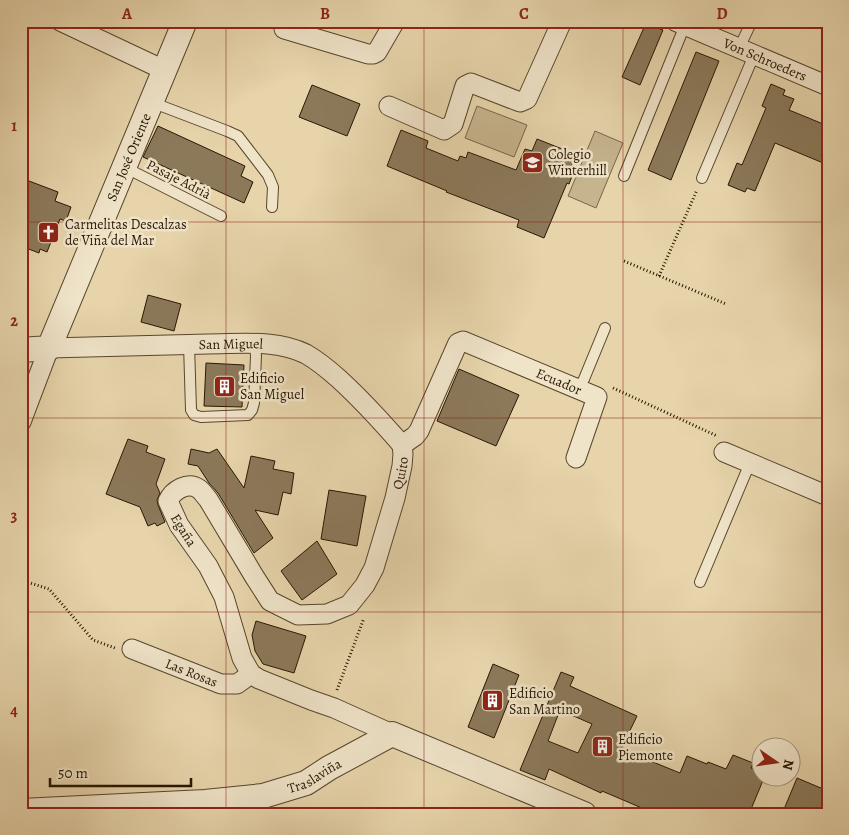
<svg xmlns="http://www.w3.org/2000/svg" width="849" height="835" viewBox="0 0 849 835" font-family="Alegreya,serif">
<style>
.green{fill:#c6b48e;stroke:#766648}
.building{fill:#8b795a;stroke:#271702;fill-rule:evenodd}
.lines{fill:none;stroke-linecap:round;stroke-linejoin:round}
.service-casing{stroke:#57462c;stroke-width:12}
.minor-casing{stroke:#57462c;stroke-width:21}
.tertiary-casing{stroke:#57462c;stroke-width:26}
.path{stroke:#271702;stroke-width:3;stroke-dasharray:1 2.5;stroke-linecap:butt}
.service{stroke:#efe3c8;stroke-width:10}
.minor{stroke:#efe3c8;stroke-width:19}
.tertiary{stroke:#efe3c8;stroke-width:24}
.grid{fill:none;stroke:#8f2418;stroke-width:1;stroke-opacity:0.55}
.labels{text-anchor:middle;stroke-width:5;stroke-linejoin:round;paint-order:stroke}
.street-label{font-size:14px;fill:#271702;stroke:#efe3c8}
.poi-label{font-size:14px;fill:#271702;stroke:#efe3c8;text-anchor:start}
.neatline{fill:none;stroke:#8f2418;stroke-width:2}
.grid-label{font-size:16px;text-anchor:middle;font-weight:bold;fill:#8f2418}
</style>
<rect width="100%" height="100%" fill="#e7d4ab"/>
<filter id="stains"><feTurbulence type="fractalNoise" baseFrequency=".004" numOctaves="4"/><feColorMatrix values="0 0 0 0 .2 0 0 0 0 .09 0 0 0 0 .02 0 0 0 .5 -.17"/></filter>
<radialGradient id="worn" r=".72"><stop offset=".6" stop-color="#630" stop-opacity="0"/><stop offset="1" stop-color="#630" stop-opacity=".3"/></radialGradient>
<g class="green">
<path d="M477,106L527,125L514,157L465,138Z"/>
<path d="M595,131L623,143L596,208L568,196Z"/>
</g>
<g class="building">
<path d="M646,23L663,30L640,85L622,77Z"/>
<path d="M696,52L719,61L671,180L648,170Z"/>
<path d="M771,84L785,90L783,95L794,99L789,110L828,126V165L775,143L755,191L747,188L745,192L728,185L737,163L742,165L766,108L762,106Z"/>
<path d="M312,85L360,104L347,136L299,117Z"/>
<path d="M158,126L245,166L241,176L253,182L244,203L143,157Z"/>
<path d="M401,130L428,141L426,148L458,161L460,156L466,158L468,152L516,170L525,149L532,151L537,139L580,156L569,184L567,183L544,238L517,227L519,220L446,192L447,191L387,166Z"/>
<path d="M21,178L58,192L55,201L71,207L66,221L60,219L47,252L40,249L39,253L21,246Z"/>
<path d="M148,295L181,304L174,331L141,322Z"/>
<path d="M206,363L244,365L242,407L204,406Z"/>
<path d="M459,369L519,395L496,446L437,421Z"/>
<path d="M128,439L148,446L146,452L165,459L156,484L160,493L157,500L158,505L165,522L157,526L155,523L148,526L140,507L106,494Z"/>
<path d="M191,449L209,453L217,449L244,488L251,456L275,461L273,469L294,473L291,494L283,492L278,515L255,510L273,538L254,553L218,493L209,483L198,466L188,464Z"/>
<path d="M329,490L366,496L357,546L321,539Z"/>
<path d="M317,541L337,574L302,600L281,571Z"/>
<path d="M256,621L306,636L294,673L263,664L255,651L252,635Z"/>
<path d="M493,664L519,675L494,738L468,727Z"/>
<path d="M561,672L574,677L570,686L637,716L621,749L680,773L687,756L707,764L708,762L726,769L733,755L753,763L751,768L762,773V778H764L749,814H656L602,791L601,793L549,769L545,780L520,770ZM560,710L592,724L578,753L548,741Z"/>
<path d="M797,778L828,791V814H782Z"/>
</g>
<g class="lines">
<defs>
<g id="service">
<path d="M739,48L752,21"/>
<path d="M151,102L227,131L238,136L268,175L273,187L272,207"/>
<path d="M124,167L221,216"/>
<path d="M624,176L685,25"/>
<path d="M702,178L754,55"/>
<path d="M189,344L191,410L194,415L201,417L248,415L252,410L254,403L256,356L255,344"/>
<path d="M578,389L584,379L605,328"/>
<path d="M700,582L750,463"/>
</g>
<g id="minor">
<path d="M60,21L164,70"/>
<path id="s1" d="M675,21L828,86"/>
<path d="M284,29L368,54H373L377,52L395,21"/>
<path d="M389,106L444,130L453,124L465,86L471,83L520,102L527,99L562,21"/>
<path id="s2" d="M21,422L49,348C102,347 155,345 208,344C240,344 276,339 306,354C318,361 329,370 339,379C362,400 382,422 402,445"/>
<path id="s3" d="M402,445L415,436L419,431L457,345L458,343L463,341L597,397L576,458"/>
<path d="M724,452L828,496"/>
<path id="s4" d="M132,649L221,684H237L251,674"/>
<path id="s5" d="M392,734L334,708L311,700L259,679L251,674L242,658L224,597L208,566L179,525L168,501C173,490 188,481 199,489C202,491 205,496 208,499L254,576L270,601L298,615L327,614L349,605L365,585L374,568L395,498L402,466L403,454L402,445"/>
</g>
<g id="tertiary">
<path id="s6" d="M21,350L49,348L185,21"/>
<path id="s7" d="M21,811L205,802L263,796L306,783L329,768L392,734L584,814"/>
</g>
</defs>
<use href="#service" class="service-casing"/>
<use href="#minor" class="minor-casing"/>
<use href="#tertiary" class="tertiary-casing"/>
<g class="path">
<path d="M251,21L268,25"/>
<path d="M624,261L726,304"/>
<path d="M659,276L697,190"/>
<path d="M613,388L717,436"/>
<path d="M21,580L49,589L93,640L115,648"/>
<path d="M337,690L364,618"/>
</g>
<use href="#service" class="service"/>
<use href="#minor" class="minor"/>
<use href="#tertiary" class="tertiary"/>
</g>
<path class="grid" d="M226,21V814M424,21V814M623,21V814M21,222H828M21,418H828M21,612H828"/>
<defs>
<symbol id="school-square" viewBox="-11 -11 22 22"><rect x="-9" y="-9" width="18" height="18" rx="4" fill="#8f2418" stroke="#efe3c8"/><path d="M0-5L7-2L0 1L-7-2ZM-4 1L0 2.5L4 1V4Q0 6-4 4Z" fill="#fff"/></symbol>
<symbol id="church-square" viewBox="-11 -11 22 22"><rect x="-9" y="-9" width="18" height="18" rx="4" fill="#8f2418" stroke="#efe3c8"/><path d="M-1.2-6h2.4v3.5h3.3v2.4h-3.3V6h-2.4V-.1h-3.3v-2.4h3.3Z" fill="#fff"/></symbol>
<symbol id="building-square" viewBox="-11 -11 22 22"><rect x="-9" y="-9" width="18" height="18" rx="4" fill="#8f2418" stroke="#efe3c8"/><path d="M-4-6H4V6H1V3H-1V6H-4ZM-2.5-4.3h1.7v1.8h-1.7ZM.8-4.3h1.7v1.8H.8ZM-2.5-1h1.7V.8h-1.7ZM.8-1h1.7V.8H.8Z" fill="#fff"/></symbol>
</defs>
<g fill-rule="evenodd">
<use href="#school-square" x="520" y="150" width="25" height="25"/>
<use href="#church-square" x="36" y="220" width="25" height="25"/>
<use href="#building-square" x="212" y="374" width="25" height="25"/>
<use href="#building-square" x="480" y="688" width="25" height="25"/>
<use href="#building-square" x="590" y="734" width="25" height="25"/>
</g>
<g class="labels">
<g class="street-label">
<text dy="5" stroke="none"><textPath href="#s1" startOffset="98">Von Schroeders</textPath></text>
<text dy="5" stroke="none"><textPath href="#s6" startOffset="235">San José Oriente</textPath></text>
<text transform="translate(179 179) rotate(27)" y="5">Pasaje Adrià</text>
<text dy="5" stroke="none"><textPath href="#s2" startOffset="261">San Miguel</textPath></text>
<text dy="5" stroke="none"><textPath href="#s3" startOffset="228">Ecuador</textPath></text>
<text dy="5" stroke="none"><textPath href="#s5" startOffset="745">Quito</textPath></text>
<text transform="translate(184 530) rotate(58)" y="5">Egaña</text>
<text dy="5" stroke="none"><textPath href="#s4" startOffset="64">Las Rosas</textPath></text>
<text dy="5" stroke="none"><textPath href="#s7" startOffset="298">Traslaviña</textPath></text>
</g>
<g class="poi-label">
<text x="548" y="159">Colegio<tspan x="548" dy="16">Winterhill</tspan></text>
<text x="65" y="229">Carmelitas Descalzas<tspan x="65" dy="16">de Viña del Mar</tspan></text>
<text x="240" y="383">Edificio<tspan x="240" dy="16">San Miguel</tspan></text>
<text x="509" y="698">Edificio<tspan x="509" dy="16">San Martino</tspan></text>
<text x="618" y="744">Edificio<tspan x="618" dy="16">Piemonte</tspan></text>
</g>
</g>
<rect width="849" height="835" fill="none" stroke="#e7d4ab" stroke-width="55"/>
<g transform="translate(776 762) rotate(103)"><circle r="24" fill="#efe3c8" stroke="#9f9179"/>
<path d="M0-4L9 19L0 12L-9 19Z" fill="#8f2418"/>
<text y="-8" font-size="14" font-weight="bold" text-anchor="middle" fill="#271702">N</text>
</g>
<path d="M50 778v8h141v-8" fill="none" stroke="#271702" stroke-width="2.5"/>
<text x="58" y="778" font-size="15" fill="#271702" stroke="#efe3c8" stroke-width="4" paint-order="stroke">50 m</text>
<rect x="28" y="28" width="794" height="780" class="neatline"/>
<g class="grid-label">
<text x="127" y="19">A</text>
<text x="325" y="19">B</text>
<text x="524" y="19">C</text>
<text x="722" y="19">D</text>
<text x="14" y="131">1</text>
<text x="14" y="326">2</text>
<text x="14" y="521">3</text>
<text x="14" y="716">4</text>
</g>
<rect width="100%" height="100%" filter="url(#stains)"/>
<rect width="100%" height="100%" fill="url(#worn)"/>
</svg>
